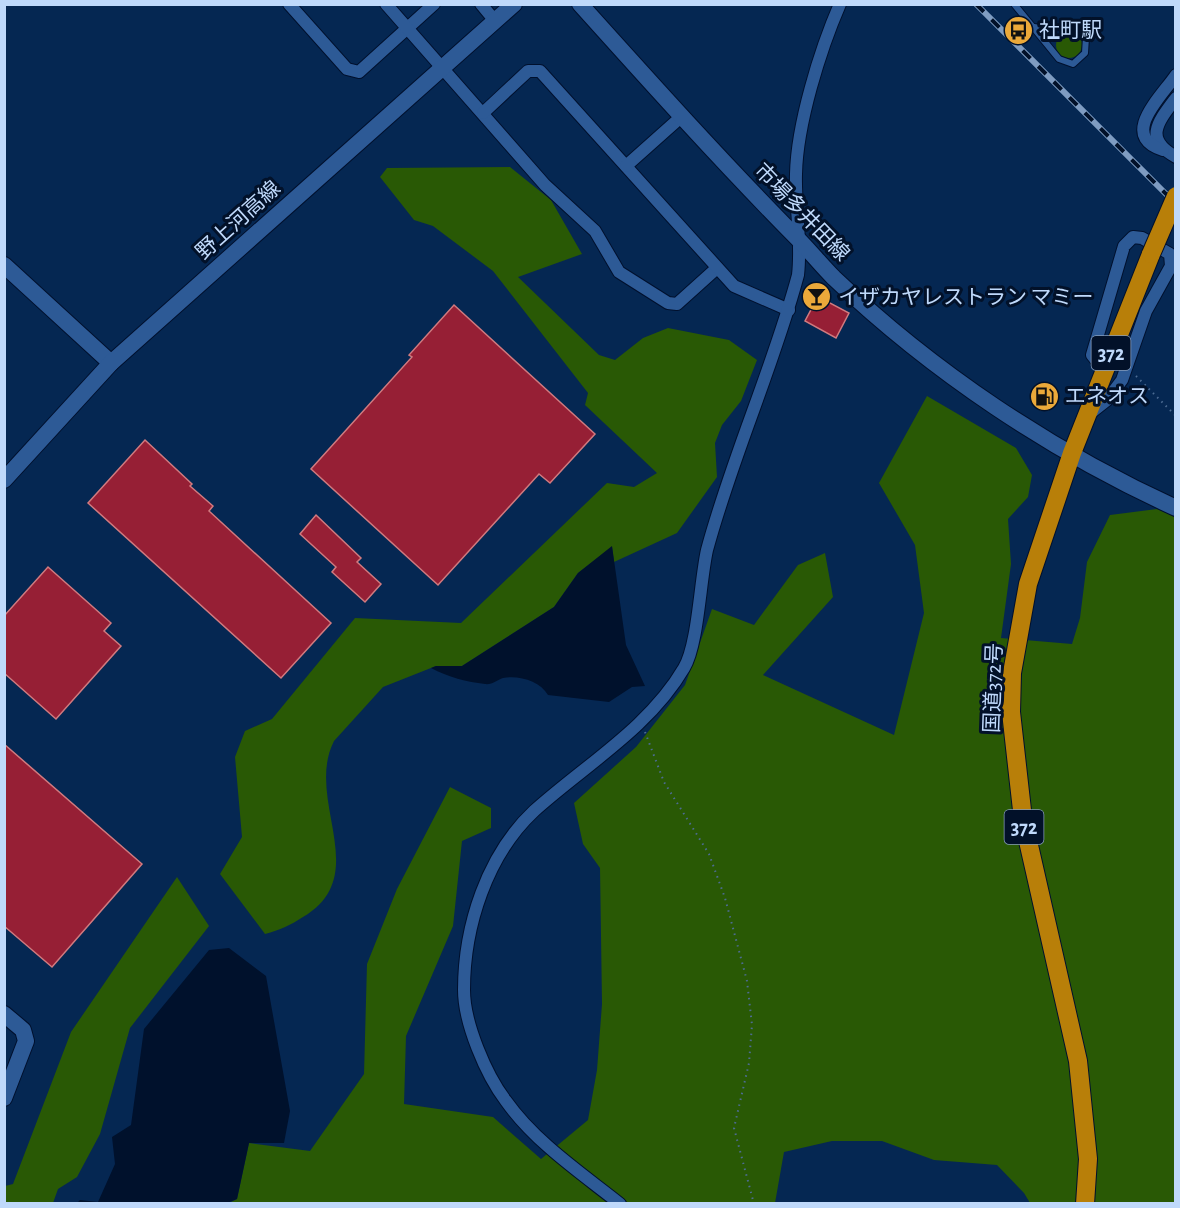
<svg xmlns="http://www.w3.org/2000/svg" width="1180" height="1208" viewBox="0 0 1180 1208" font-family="'Alegreya Sans','Noto Sans JP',sans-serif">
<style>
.green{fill:#295905}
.water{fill:#00112c}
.building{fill:#961f35;stroke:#d17a7f;stroke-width:1.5}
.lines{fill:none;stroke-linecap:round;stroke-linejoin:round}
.lane-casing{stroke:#00102d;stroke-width:8}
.street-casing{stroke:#00102d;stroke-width:14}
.secondary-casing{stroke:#00102d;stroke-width:18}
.highway-casing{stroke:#00102d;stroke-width:20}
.path{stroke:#4d6c93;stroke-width:2;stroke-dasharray:1.5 4.5;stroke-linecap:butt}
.lane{stroke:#2d5a96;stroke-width:6}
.street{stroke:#2d5a96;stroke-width:12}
.secondary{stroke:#2d5a96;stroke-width:16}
.highway{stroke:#b87f09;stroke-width:18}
.rail-casing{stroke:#7f9cc1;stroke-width:6}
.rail{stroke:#021129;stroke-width:4;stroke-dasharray:11;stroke-linecap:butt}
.highway-bridge-casing{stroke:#00102d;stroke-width:20;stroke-linecap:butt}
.highway-bridge{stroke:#b87f09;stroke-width:18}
.labels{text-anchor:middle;stroke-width:6;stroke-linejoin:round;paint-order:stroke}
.shield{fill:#021129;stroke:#869dbc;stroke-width:1.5}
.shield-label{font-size:20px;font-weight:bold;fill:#bfd9fb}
.poi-label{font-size:21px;fill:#bfd9fb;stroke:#021129;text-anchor:start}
.street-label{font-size:21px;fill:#bfd9fb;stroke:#021129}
</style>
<rect width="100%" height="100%" fill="#052752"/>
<g class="green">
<circle cx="1069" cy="45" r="13"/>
<path d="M510,167L551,200L582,254L518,277L599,355L615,360L643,338L668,328L729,340L757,360L741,401L722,425L715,443L717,477L677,533L614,562L612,547L578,573L554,607L462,666H436L383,687L334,741C304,800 374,875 303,917C291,925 280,930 265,934L220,874L242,837L235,757L245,731L272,719L355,618L461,623L607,483L634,487L657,473L585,405L588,393L493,271L433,226L414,220L380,177L387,168Z"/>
<path d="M927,396L1016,448L1032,475L1028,497L1008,519L1011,564L1001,638L1072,644L1080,618L1087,562L1110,515L1157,509L1175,517V1203H1030L1024,1193L997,1165L934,1160L882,1141H832L784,1152L775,1203L227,1204L237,1199L249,1143L310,1151L364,1074L367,964L397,889L450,787L491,808V828L462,841L453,926L406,1036L404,1104L493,1117L541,1159L588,1120L597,1070L602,1004L600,868L583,844L574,803L636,747L685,685L712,609L754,625L798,565L825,553L833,597L763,675L894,735L924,613L915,545L879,483Z"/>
<path d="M177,877L209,926L130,1028L100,1134L77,1177L58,1189L53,1203H5V1186L13,1184L71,1032Z"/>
</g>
<g class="water">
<path d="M612,546L626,645L645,686L632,687L609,702L548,695C540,681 519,675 503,678C497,680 492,685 485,684C467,682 448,677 431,668L436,666H462L554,607L578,573Z"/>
<path d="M229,948L266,976L290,1111L284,1143H249L237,1199L227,1203H77L80,1200L98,1202L115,1164L112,1137L131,1125L144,1029L209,950Z"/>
</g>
<g class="building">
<path d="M815,285L830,293L826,301L849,313L836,338L805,321L814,304L807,300Z"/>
<path d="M454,305L595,434L550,483L539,474L438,585L311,469L412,357L409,355Z"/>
<path d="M145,440L192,484L190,486L213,506L209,511L331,623L281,678L88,503Z"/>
<path d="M316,515L361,558L357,562L381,584L365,602L332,572L336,567L300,534Z"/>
<path d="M48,567L111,623L104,631L121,646L56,719L4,673V616Z"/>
<path d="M4,744L142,864L52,967L4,926Z"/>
</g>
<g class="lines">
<defs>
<path id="lane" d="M1014,4L1059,59L1073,64L1085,53L1086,37C1072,16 1054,33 1035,27"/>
<g id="street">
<path d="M289,4L347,69L359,72L434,4"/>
<path d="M386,4L545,185L595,231L619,272L668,303L677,304L717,268"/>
<path d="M481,4L495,21"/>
<path d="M1176,98C1158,122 1143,139 1176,157"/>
<path d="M483,113L528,71H540L734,286L789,310"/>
<path d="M1163,150C1118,136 1162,96 1176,75"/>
<path d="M626,166L681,117"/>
<path d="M1088,415L1107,400L1122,380L1146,311L1171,266L1170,254L1142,238L1133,237L1124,246L1092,355L1104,370"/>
<path d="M620,1204C581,1173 535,1142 506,1101C486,1075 464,1023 464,990C464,926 487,855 534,811C585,765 649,728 684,668C698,645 700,581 707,550C732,457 773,368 798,275C802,240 795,208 796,174C797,124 820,50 840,4"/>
</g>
<g id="secondary">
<path d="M580,4C651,83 722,162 797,238C810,251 821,265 834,278C933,372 1051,451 1176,508"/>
<path d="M4,265L111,363"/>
<path d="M4,480L111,363L514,4"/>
<path d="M4,1014L23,1030L26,1041L4,1098"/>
</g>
<path id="highway" d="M1085,1204L1088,1159L1078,1061L1023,819L1011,712L1012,673L1028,584L1072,453L1151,254"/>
</defs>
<use href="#lane" class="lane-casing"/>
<use href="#street" class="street-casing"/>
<use href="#secondary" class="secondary-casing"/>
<use href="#highway" class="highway-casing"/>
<g class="path">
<path d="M1136,376L1176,416"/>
<path d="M645,732L664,782L709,854L725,898L747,981L752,1025L749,1063L734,1128L754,1204"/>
</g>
<use href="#lane" class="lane"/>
<use href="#street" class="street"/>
<use href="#secondary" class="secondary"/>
<use href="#highway" class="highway"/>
<defs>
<path id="rail" d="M976,4L1176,204"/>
</defs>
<use href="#rail" class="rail-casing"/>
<use href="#rail" class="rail"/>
<defs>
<path id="highway-bridge" d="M1151,254L1176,196"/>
</defs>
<use href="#highway-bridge" class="highway-bridge-casing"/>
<use href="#highway-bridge" class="highway-bridge"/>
</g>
<defs>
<symbol id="bus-disc" viewBox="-11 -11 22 22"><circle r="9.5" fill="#eba93a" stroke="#021129"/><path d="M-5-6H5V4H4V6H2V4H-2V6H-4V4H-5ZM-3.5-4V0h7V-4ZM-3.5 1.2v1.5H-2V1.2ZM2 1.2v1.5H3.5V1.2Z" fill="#111"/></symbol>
<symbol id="bar-disc" viewBox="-11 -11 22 22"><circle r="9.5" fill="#eba93a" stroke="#021129"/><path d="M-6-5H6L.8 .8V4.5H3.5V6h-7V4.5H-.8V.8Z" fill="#111"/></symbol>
<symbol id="fuel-disc" viewBox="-11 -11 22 22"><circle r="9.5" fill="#eba93a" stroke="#021129"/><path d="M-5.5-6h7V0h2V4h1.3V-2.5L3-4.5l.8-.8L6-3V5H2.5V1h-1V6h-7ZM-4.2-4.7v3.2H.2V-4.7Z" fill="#111"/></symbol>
</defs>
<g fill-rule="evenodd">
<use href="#bus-disc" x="1002" y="14" width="33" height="33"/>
<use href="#bar-disc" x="800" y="280" width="33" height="33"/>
<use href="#fuel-disc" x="1028" y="380" width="33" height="33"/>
</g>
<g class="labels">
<g class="shield">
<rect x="1091.5" y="336" width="39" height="34" rx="4.5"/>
<rect x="1004.5" y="810" width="39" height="34" rx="4.5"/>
</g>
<g class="shield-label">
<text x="1111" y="360">372</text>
<text x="1024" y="834">372</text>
</g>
<g class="poi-label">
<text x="1039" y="37">社町駅</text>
<text x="838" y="304">イザカヤレストラン マミー</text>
<text x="1065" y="403">エネオス</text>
</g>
<g class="street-label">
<text transform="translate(802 212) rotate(46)" y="7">市場多井田線</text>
<text transform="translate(238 220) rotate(-42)" y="7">野上河高線</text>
<text transform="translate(993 688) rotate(-88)" y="7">国道372号</text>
</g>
</g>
<rect width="1180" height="1208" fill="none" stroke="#bfd9fb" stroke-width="12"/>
</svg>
